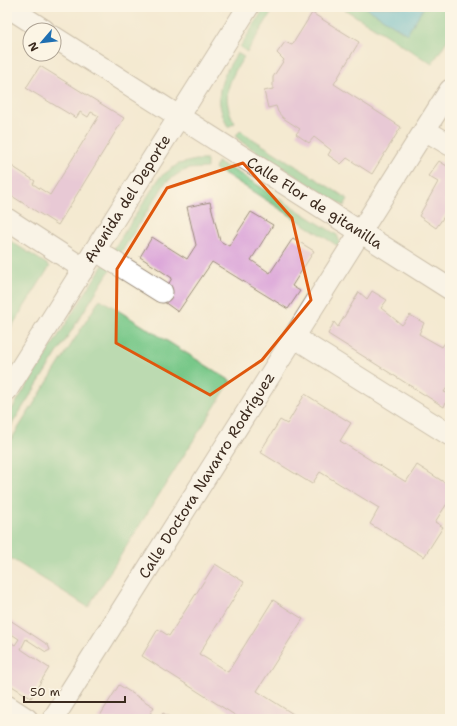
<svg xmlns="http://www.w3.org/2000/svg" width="457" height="726" viewBox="0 0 457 726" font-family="'Shantell Sans',sans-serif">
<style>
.green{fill:#78c889;stroke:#5a7954}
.water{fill:#50b8ce;stroke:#467176}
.building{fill:#daa3d9}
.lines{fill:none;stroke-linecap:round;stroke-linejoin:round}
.minor-casing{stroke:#988a78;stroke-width:23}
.minor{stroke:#fff;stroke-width:21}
.marked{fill:none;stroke:#df570d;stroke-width:3;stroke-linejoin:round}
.labels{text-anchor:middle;stroke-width:3;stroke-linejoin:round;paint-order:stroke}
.street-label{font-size:15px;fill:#3b2a1e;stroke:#fcf5e5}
</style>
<rect width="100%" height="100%" fill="#fcf5e5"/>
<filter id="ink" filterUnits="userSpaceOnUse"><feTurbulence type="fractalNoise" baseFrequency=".025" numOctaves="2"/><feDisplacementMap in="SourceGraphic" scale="8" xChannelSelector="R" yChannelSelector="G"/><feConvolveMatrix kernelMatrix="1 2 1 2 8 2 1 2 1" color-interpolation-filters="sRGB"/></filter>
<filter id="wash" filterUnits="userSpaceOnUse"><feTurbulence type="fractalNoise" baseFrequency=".012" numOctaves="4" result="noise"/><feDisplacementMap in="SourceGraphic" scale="16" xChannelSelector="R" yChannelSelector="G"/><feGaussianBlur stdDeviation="0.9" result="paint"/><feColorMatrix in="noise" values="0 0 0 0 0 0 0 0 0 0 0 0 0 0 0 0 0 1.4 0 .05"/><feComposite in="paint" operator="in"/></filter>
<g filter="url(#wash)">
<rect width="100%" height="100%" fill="#f4ead1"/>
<g class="green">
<path d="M265,7H275L247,52L240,47Z"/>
<path d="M341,7H450V36L432,64Z"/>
<path d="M237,53L244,57C229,79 220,98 235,123L228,127C212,97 220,80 237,53Z"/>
<path d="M241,130L245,134L348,199L344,206L243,143L235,136Z"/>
<path d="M196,160H207V168L189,169L181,172L166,182L118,257L113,250L160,177L178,164Z"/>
<path d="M217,162L237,172L337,235L340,242L338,246L227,175L215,169Z"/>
<path d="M7,239L50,266L7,334Z"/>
<path d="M103,265L112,267L7,432V417Z"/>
<path d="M100,299L231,381L88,607L7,556V446Z"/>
</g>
<path class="water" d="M365,7H424L407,34Z"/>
<g id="blocks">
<g class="building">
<path d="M312,13L359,42L334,84L401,127L372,174L347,158L341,164L328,155L331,150L314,137L309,143L296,134L300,129L283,118L278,112L276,106L268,108L264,91L273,89V77L284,60L277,53L285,42L292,45Z"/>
<path d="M40,66L124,118L58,225L7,193V163L35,181L33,184L50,195L99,116L91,112L88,117L80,112L76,118L26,88Z"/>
<path d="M439,161L450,168V208L436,228L419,216L438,182L428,176Z"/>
<path d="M210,202L220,241L229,246L251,212L273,225L251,260L270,273L293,238L314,251L292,286L300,291L288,309L212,262L178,312L160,299L172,278L140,257L152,237L187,259L196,245L187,207Z"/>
<path d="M372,291L387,300L381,308L402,325L410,315L424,323L419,334L442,347L448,338L450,339V383L444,392L449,394L444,407L328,334L334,322L338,327L359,292L367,299Z"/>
<path d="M305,394L351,423L340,441L406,482L417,465L450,486V499L435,522L443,527L424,557L370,524L379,508L320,472L312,484L260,452L280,420L287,424Z"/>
<path d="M215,564L244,582L199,654L228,672L273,600L303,619L257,691L301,719H241L142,656L158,629L169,636Z"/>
<path d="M7,618L48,645L50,650L46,652L26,639L21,649L49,668L31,698L7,683V640L15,645L19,639L7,631Z"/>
<path d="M119,685L154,707L147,719H98Z"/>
<path d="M163,713L173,719H159Z"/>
</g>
</g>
</g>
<g filter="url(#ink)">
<use href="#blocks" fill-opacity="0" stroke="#988a78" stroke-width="1"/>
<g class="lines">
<defs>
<g id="minor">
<path d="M8,7L44,30"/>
<path id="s1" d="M54,37L450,289"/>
<path d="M425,130L450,145"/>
<path d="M7,219L84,269"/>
<path d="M95,250L162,292"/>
<path d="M294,337L450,435"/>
<path id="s2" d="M7,390L248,7"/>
<path d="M7,706L27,719"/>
<path id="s3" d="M53,719L450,90"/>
</g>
</defs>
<use href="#minor" class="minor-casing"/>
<use href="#minor" class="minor"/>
</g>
</g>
<path d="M0 0H457V726H0ZM243,163L292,218L311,300L262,360L210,395L116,343L117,269L167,188Z" fill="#f4ead1" fill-opacity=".55" fill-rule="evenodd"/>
<path class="marked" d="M243,163L292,218L311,300L262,360L210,395L116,343L117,269L167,188Z"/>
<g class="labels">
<g class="street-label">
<text dy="5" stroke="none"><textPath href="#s2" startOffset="226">Avenida del Deporte</textPath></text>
<text dy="5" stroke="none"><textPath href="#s1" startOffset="309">Calle Flor de gitanilla</textPath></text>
<text dy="5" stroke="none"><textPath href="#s3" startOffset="288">Calle Doctora Navarro Rodríguez</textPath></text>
</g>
</g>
<rect width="457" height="726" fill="none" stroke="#fcf5e5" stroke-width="24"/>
<g transform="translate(42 42) rotate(242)"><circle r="19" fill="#fcf5e5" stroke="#afa495"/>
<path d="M0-3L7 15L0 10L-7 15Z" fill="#1f6fb2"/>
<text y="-6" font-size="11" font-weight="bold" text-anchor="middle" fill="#3b2a1e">N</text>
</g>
<path d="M24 696v6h101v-6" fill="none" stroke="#3b2a1e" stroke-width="2"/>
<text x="30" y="696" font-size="12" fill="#3b2a1e" stroke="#fcf5e5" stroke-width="3" paint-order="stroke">50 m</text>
</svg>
